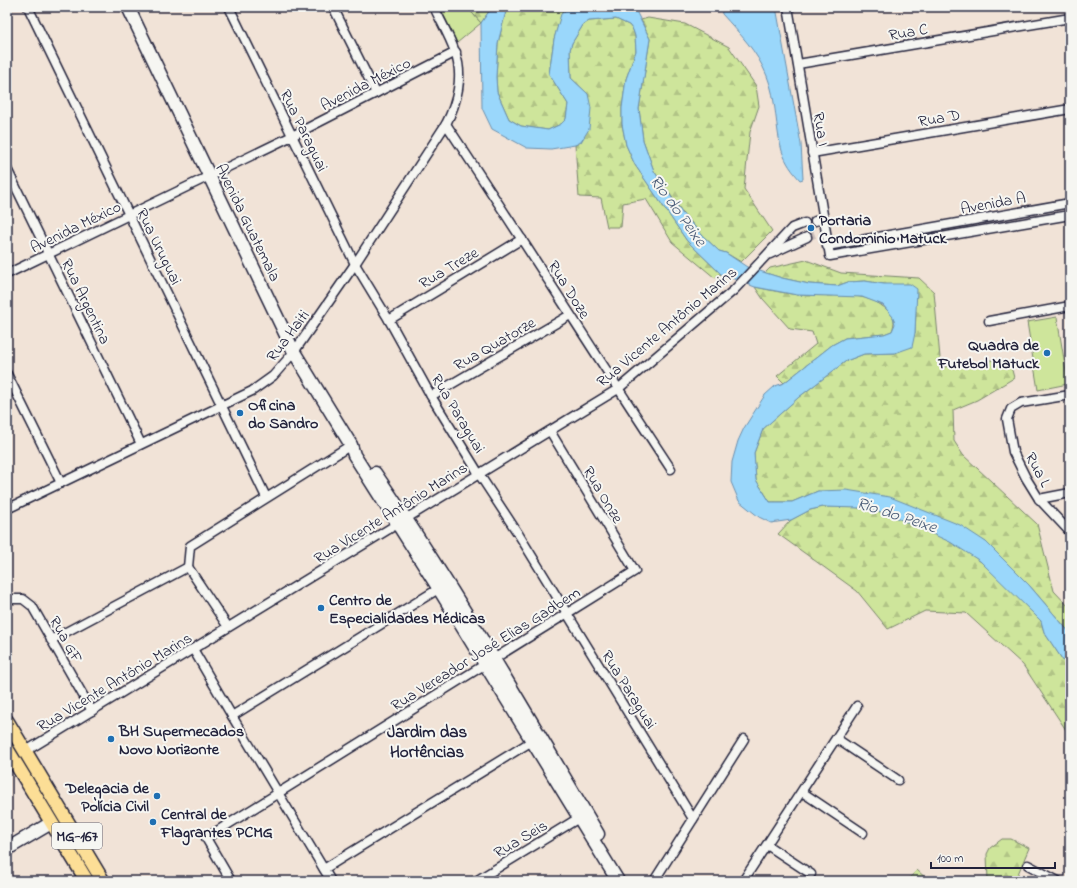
<svg xmlns="http://www.w3.org/2000/svg" width="1077" height="888" viewBox="0 0 1077 888" font-family="'Indie Flower',sans-serif">
<style>
.green{fill:#cee59b;stroke:#78846b}
.forest{fill:url(#forest-firs);stroke:#78846b}
.water{fill:#9ad7fb;stroke:#6a8fae}
.lines{fill:none;stroke-linecap:round;stroke-linejoin:round}
.street-tunnel{stroke:#c8bcb8;stroke-width:8;stroke-dasharray:8 4;stroke-linecap:butt}
.street-casing{stroke:#22223b;stroke-width:11}
.secondary-casing{stroke:#22223b;stroke-width:15}
.primary-casing{stroke:#22223b;stroke-width:16}
.street{stroke:#f6f6f2;stroke-width:8}
.secondary{stroke:#f6f6f2;stroke-width:12}
.primary{stroke:#fcde96;stroke-width:13}
.poi-dot{fill:#1f6fb2;stroke:#f6f6f2;stroke-width:1.5}
.labels{text-anchor:middle;stroke-width:4;stroke-linejoin:round;paint-order:stroke}
.shield{fill:#f6f6f2;stroke:#626272;stroke-width:1}
.shield-label{font-size:15px;font-weight:bold;fill:#22223b}
.street-label{font-size:16px;fill:#22223b;stroke:#f6f6f2}
.poi-label{font-size:16px;font-weight:bold;fill:#22223b;stroke:#f6f6f2;text-anchor:start}
.water-label{font-size:17px;font-style:italic;fill:#465875;stroke:#f6f6f2}
.neighbourhood-label{font-size:17px;font-weight:bold;fill:#22223b;stroke:#f6f6f2}
</style>
<defs>
<pattern id="forest-firs" width="22" height="20" patternUnits="userSpaceOnUse"><rect width="22" height="20" fill="#cee59b"/><path d="M5 1l3.5 6h-7zM16 11l3.5 6h-7z" fill="#b1c486"/></pattern>
</defs>
<rect width="100%" height="100%" fill="#f1e3d7"/>
<filter id="ink" filterUnits="userSpaceOnUse"><feTurbulence type="fractalNoise" baseFrequency=".025" numOctaves="2"/><feDisplacementMap in="SourceGraphic" scale="8" xChannelSelector="R" yChannelSelector="G"/><feConvolveMatrix kernelMatrix="1 2 1 2 8 2 1 2 1" color-interpolation-filters="sRGB"/></filter>
<g filter="url(#ink)">
<g class="green">
<path d="M440,7H467L481,23L457,43Z"/>
<path d="M1057,317L1068,384L1038,390L1027,322Z"/>
<path d="M917,870L929,881H907Z"/>
</g>
<g class="forest">
<path d="M467,7H492L481,23Z"/>
<path d="M507,7H564L554,39L549,74L568,104L566,119L561,124L548,130L521,126L509,119L497,92L496,77L498,43Z"/>
<path d="M648,18L685,24L729,47L756,86L759,106L750,132L744,189L772,231L741,262L726,253L719,251L703,236L683,213L654,171L643,140L639,109L650,39L641,20Z"/>
<path d="M616,19L629,25L633,30L635,36L636,51L626,79L622,108V124L626,145L635,165L687,241L721,274L715,278L672,242L646,199L623,203L621,227H607L601,198L579,197L575,145L581,142L588,94L571,78L570,50L572,43L583,25L589,21Z"/>
<path d="M806,260L841,273L919,278L934,292L940,358L944,367L991,360L1011,366L1014,378L977,400L953,410L954,441L963,455L1037,524L1054,591L1070,608V633L1029,585L986,542L818,491L792,502H770L756,480L754,453L763,429L799,397L846,361L864,354L895,353L915,333L916,311L884,284L865,281L848,282L837,286L809,284L782,278L765,273L770,268Z"/>
<path d="M755,287C769,290 784,293 798,295C826,297 868,288 889,312C895,318 895,322 892,331L884,334L845,338L832,345L784,383L777,376L816,344L812,332L790,329L763,299Z"/>
<path d="M823,507C835,507 848,506 860,508C896,512 959,542 987,567C1006,583 1023,603 1041,621L1044,632L1070,671V736L1023,665L966,613L925,611L888,629L857,591L778,534L791,520L810,510Z"/>
<path d="M1002,839H1011L1029,848L1015,881H988L987,854L990,848Z"/>
</g>
<g class="water">
<path d="M492,7H507L498,43L496,77L497,92L509,119L521,126L548,130L561,124L566,119L568,104L549,74L554,39L561,14L570,7H634L650,39L639,109L643,140L654,171L682,213L703,236L719,251L726,253L747,267L782,278L809,284L837,286L848,282L865,281L884,284H910L917,289L915,333L912,347L895,353L864,354L846,361L799,397L763,429L754,453L756,480L770,502H792L818,491L846,490L890,497L960,525L986,542L1029,585L1070,633V671L1044,632L1041,621L980,561L950,542L895,517L882,512L860,508L823,507L810,510L791,520L771,523L759,517L739,501L731,482L732,462L738,441L744,428L765,395L775,386L784,383L832,345L845,338L884,334L892,331L895,324L893,317L883,305L862,297L797,295L755,287L721,274L687,241L635,165L626,145L622,124V108L626,79L636,51L635,36L633,30L629,25L616,19L589,21L583,25L572,43L570,50L571,78L588,94L591,108L589,129L581,142L575,145L551,149L527,148L492,129L482,108L481,23Z"/>
<path d="M721,7H776L801,144L803,179L800,180C792,171 786,163 782,151C775,128 777,100 767,76C757,51 740,34 722,14Z"/>
</g>
<g class="lines">
<path class="street-tunnel" d="M807,237L817,233"/>
<defs>
<g id="street">
<path d="M28,7L266,497"/>
<path d="M229,7L355,264L389,320L431,396L479,474L519,535L693,819"/>
<path d="M333,7L376,93"/>
<path d="M788,7L830,256L1070,215"/>
<path d="M798,64L1070,18"/>
<path d="M446,124C522,238 595,354 671,469"/>
<path d="M812,153L1070,109"/>
<path d="M7,169L141,444"/>
<path d="M815,221L823,219"/>
<path d="M827,246L1070,203"/>
<path d="M770,254L807,237"/>
<path d="M7,274L292,136L456,52"/>
<path d="M389,320L522,239"/>
<path d="M989,321L1070,306"/>
<path d="M7,374L61,483"/>
<path d="M1070,395L1021,403L1011,409L1007,419L1013,452L1026,478L1039,499L1070,532"/>
<path d="M431,396L570,315"/>
<path d="M1039,499L1070,493"/>
<path d="M7,509L252,391L273,376L294,352L355,264L446,124C457,103 464,76 455,52C450,37 441,22 434,7"/>
<path d="M188,567L190,546L351,445"/>
<path d="M188,567L228,627"/>
<path d="M7,599H23L32,606L92,711"/>
<path d="M51,640L188,567"/>
<path d="M193,649L232,716L331,881"/>
<path d="M232,716L443,586"/>
<path d="M837,739L898,780"/>
<path d="M26,751L618,389L734,290L792,228L805,223"/>
<path d="M802,792L863,833"/>
<path d="M767,845L811,874"/>
<path d="M1028,865L1058,881"/>
<path d="M324,869L532,741"/>
<path d="M231,881L206,838L635,571L550,431"/>
<path d="M476,881L582,816"/>
<path d="M654,881L744,739"/>
<path d="M743,881L857,706"/>
</g>
<g id="secondary">
<path d="M128,7L294,352L351,445L354,455L439,589L618,881"/>
<path d="M375,473C455,589 526,713 598,834"/>
<path d="M7,849L51,823"/>
</g>
<g id="primary">
<path d="M7,721L103,881"/>
<path d="M7,749L87,881"/>
</g>
</defs>
<use href="#street" class="street-casing"/>
<use href="#secondary" class="secondary-casing"/>
<use href="#primary" class="primary-casing"/>
<use href="#street" class="street"/>
<use href="#secondary" class="secondary"/>
<use href="#primary" class="primary"/>
</g>
</g>
<g class="poi-dot">
<circle cx="811" cy="228" r="4"/>
<circle cx="1047" cy="353" r="4"/>
<circle cx="240" cy="413" r="4"/>
<circle cx="321" cy="608" r="4"/>
<circle cx="111" cy="739" r="4"/>
<circle cx="157" cy="796" r="4"/>
<circle cx="153" cy="822" r="4"/>
</g>
<g class="labels">
<rect class="shield" x="52" y="823" width="50" height="26" rx="3"/>
<g class="shield-label">
<text x="77" y="841">MG-167</text>
</g>
<g class="street-label">
<text transform="translate(908 31) rotate(-10)" y="6">Rua C</text>
<text transform="translate(365 83) rotate(-27)" y="6">Avenida México</text>
<text transform="translate(939 117) rotate(-10)" y="6">Rua D</text>
<text transform="translate(822 129) rotate(81)" y="6">Rua I</text>
<text transform="translate(305 130) rotate(64)" y="6">Rua Paraguai</text>
<text transform="translate(993 202) rotate(-10)" y="6">Avenida A</text>
<text transform="translate(249 222) rotate(64)" y="6">Avenida Guatemala</text>
<text transform="translate(75 226) rotate(-26)" y="6">Avenida México</text>
<text transform="translate(160 246) rotate(64)" y="6">Rua Uruguai</text>
<text transform="translate(448 267) rotate(-31)" y="6">Rua Treze</text>
<text transform="translate(570 289) rotate(58)" y="6">Rua Doze</text>
<text transform="translate(87 301) rotate(64)" y="6">Rua Argentina</text>
<text transform="translate(666 326) rotate(-40)" y="6">Rua Vicente Antônio Marins</text>
<text transform="translate(287 335) rotate(-53)" y="6">Rua Haiti</text>
<text transform="translate(494 343) rotate(-30)" y="6">Rua Quatorze</text>
<text transform="translate(459 413) rotate(59)" y="6">Rua Paraguai</text>
<text transform="translate(1039 469) rotate(61)" y="6">Rua L</text>
<text transform="translate(604 494) rotate(59)" y="6">Rua Onze</text>
<text transform="translate(390 512) rotate(-32)" y="6">Rua Vicente Antônio Marins</text>
<text transform="translate(67 639) rotate(60)" y="6">Rua GF</text>
<text transform="translate(485 648) rotate(-32)" y="6">Rua Vereador José Elias Gadbem</text>
<text transform="translate(114 681) rotate(-31)" y="6">Rua Vicente Antônio Marins</text>
<text transform="translate(630 689) rotate(58)" y="6">Rua Paraguai</text>
<text transform="translate(520 838) rotate(-31)" y="6">Rua Seis</text>
</g>
<g class="poi-label">
<text x="819" y="225">Portaria<tspan x="819" dy="18">Condominio Matuck</tspan></text>
<text x="1039" y="350" text-anchor="end">Quadra de<tspan x="1039" dy="18">Futebol Matuck</tspan></text>
<text x="248" y="410">Oficina<tspan x="248" dy="18">do Sandro</tspan></text>
<text x="329" y="605">Centro de<tspan x="329" dy="18">Especialidades Médicas</tspan></text>
<text x="119" y="736">BH Supermecados<tspan x="119" dy="18">Novo Norizonte</tspan></text>
<text x="149" y="793" text-anchor="end">Delegacia de<tspan x="149" dy="18">Polícia Civil</tspan></text>
<text x="161" y="819">Central de<tspan x="161" dy="18">Flagrantes PCMG</tspan></text>
</g>
<g class="water-label">
<text transform="translate(679 210) rotate(54)" y="6">Rio do Peixe</text>
<text transform="translate(897 514) rotate(18)" y="6">Rio do Peixe</text>
</g>
<g class="neighbourhood-label">
<text x="427" y="737">Jardim das<tspan x="427" dy="20">Hortências</tspan></text>
</g>
</g>
<rect width="1077" height="888" fill="none" stroke="#f6f6f2" stroke-width="24"/>
<rect x="12" y="12" width="1053" height="864" fill="none" stroke="#22223b" stroke-width="1.5" filter="url(#ink)"/>
<path d="M931 862v6h124v-6" fill="none" stroke="#22223b" stroke-width="2"/>
<text x="937" y="862" font-size="12" fill="#22223b" stroke="#f6f6f2" stroke-width="3" paint-order="stroke">100 m</text>
</svg>
